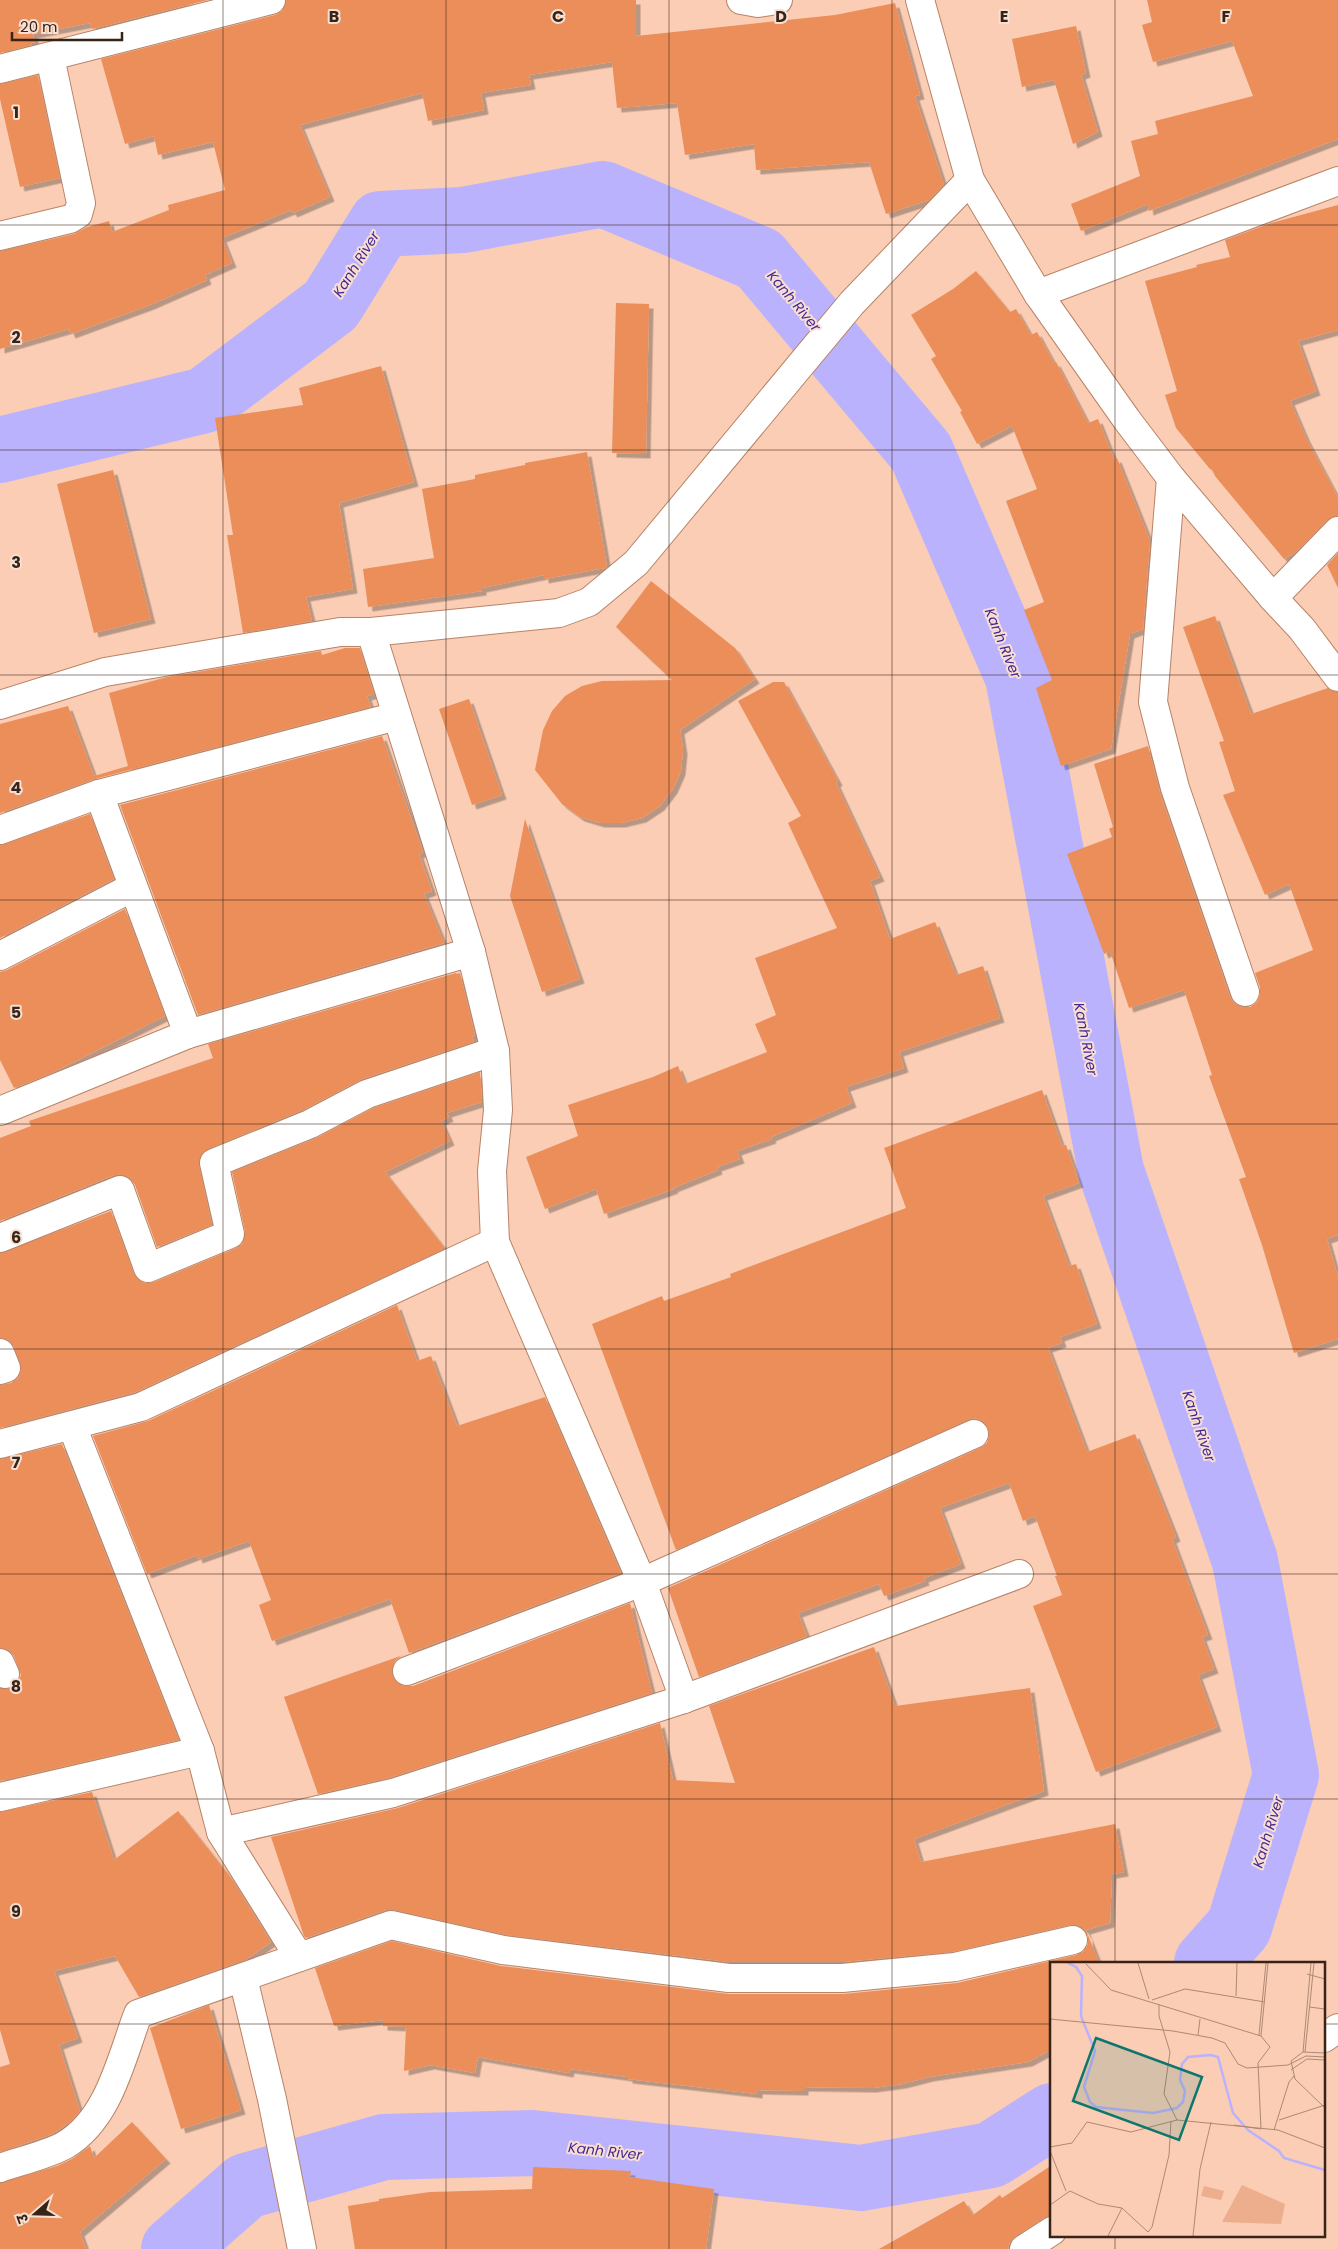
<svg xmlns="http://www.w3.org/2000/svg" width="1338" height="2249" viewBox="0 0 1338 2249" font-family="Poppins,'Noto Sans Devanagari',sans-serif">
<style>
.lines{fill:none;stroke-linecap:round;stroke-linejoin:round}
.river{stroke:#bab2fd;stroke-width:66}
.building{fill:#eb8e5a;filter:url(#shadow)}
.street-casing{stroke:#b88367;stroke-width:30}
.secondary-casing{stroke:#b88367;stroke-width:30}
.street{stroke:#fff;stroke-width:28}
.secondary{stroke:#fff;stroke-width:28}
.grid{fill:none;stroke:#382317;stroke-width:1;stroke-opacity:0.55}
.labels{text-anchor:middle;stroke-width:4;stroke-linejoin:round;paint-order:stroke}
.water-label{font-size:14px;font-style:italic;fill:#452791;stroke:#f7dfd3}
.inset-river{fill:none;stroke:#bab2fd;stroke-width:2.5}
.inset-road{fill:none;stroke:#ad8975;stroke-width:1}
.view{fill:#0f766e;fill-opacity:0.15;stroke:#0f766e;stroke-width:2.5}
.inset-edge{fill:none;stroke:#382317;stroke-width:2.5}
.grid-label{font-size:16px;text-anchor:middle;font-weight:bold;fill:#382317;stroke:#f7dfd3;stroke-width:4;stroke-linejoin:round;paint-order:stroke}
</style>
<defs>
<filter id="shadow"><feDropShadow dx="4.5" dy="4.5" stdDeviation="0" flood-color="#0004"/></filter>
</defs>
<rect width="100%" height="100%" fill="#fbcdb4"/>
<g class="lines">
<g class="river">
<path d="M0,450L205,400L331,305L381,224L463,220L603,194L759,259L921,452L1018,677L1111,1171L1245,1561L1286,1775L1239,1927L1207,1963"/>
<path d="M174,2249L246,2186L384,2147L532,2143L861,2178L991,2155L1052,2116"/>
</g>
</g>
<g class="building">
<path d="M0,0H208L92,29L90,23L33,34L35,42L31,43L32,45L0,53Z"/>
<path d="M286,0H636V36L835,15L895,3L920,95L915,96L944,185L929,200L886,214L869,162L756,170L754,144L685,155L677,103L617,108L612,62L529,75L531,85L481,93L484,110L428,121L422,93L300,125L330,197L293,213L291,210L222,238L232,263L205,275L207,280L150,305L71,334L69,329L0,349V251L74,234L87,227L109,221L112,232L169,210L168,205L225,190L213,142L158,155L154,136L125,144L101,59L275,15L282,11Z"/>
<path d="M1147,0H1338V139L1149,211L1148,204L1081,231L1071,204L1140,176L1131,141L1158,134L1155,121L1253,96L1232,41L1153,62L1142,25L1152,22Z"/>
<path d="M1076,26L1086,73L1081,75L1098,132L1073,144L1054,80L1022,87L1012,39Z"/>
<path d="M38,75L60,178L20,187L0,99V84Z"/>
<path d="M1338,205V330L1298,341L1316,391L1290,401L1306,438L1338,498V516L1327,520L1297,551L1284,559L1215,476L1212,469H1210L1176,428L1165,395L1177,391L1145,281L1197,267L1196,265L1230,257L1225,240L1271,223Z"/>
<path d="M976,271L1010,312L1016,309L1031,335L1037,332L1054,363L1056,362L1088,423L1098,419L1114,459L1117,458L1150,541L1143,629L1130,634L1111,749L1061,766L1036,688L1052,680L1024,610L1044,602L1006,501L1037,489L1012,426L977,444L960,412L962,411L931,359L936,356L911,315L953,289Z"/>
<path d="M616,303L649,304L646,454L612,453Z"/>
<path d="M381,366L414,482L339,503L353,589L306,597L312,621L243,633L227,535H233L215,418L303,405L299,388Z"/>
<path d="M587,452L607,567L605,568L544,579V575L482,588V591L368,607L363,569L434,558L422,489L475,479V475L525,465V463Z"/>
<path d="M113,470L151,619L94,633L57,484Z"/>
<path d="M1338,553V588L1327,565Z"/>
<path d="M651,581L735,648L755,679L680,730L683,750L681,771L673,789L660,806L642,818L621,823H600L580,817L562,804L535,770L543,730L552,711L565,696L582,686L602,681L672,680L616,627Z"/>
<path d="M1215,616L1251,714L1328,688L1338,692V1235L1327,1239L1338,1277V1339L1294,1353L1262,1245L1239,1179L1246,1177L1209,1076L1212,1075L1184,990L1129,1008L1110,951L1104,954L1067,854L1112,837L1109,829L1113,827L1094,764L1148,746L1160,793L1230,997L1234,1003L1242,1007H1250L1257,1002L1260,995V987L1255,973L1313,950L1289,884L1265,895L1223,795L1235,791L1219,742L1224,741L1183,627Z"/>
<path d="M345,648H360L374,694L367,696L371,707L95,779L0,813V724L68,706L94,776L128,766L109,693L167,677L321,651L322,655Z"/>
<path d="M773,682H784L838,781L836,783L880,877L870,881L890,939L935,922L956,975L983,966L1000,1018L899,1052L904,1068L846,1087L852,1103L771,1137L772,1139L737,1151L740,1159L717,1167L718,1170L673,1188L674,1189L604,1214L596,1189L545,1209L526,1157L578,1136L568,1105L653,1077L678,1066L685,1084L767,1052L755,1024L776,1015L755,958L837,928L788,823L801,816L738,701Z"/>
<path d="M469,699L502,795L472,805L439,709Z"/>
<path d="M382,736L423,852L419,854L432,891L424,894L444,943L198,1015L120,805Z"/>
<path d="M90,814L114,879L0,938V845Z"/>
<path d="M525,819L580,979L542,992L510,896Z"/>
<path d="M125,909L165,1016L50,1074L14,1088L0,1060V972L7,970Z"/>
<path d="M456,973L457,974L460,973L475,1035L472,1036L474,1042L362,1079L303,1110L208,1149L202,1153L199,1166L212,1225L157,1247L135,1185L130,1178L122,1175H114L0,1221V1138L31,1126L29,1121L213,1058L208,1044Z"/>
<path d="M480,1072L482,1102L447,1113L449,1117L441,1121L450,1141L385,1172L444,1247L440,1251L136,1392L0,1428V1385L11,1383L18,1378L21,1370L14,1347L9,1340L0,1338V1253L111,1211L134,1274L139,1280L145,1283L154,1282L236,1248L242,1244L245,1231L232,1172L316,1138L373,1108Z"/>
<path d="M1042,1090L1062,1146L1066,1145L1079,1183L1043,1196L1069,1266L1076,1264L1097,1324L1060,1337L1062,1343L1048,1348L1087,1452L1135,1434L1176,1537L1172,1539L1208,1635L1202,1637L1214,1669L1198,1675L1217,1727L1096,1772L1033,1606L1062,1595L1055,1576H1057L1035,1516L1023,1521L1009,1483L940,1508L961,1564L924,1578L925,1581L884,1596L879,1584L798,1613L807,1636L699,1677L668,1588L980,1448L987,1443L989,1436L988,1428L983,1421L975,1418L968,1420L676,1550L592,1324L662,1296L664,1301L731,1277L730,1274L906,1208L884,1148Z"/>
<path d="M397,1305L417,1361L431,1356L457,1426L545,1397L621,1573L401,1656L395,1661L392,1668L393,1677L398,1683L404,1686H413L630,1603L652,1693L389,1778L318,1794L284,1697L409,1653L390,1599L272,1641L259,1605L271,1600L249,1541L198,1559L197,1555L147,1574L93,1436L148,1421Z"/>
<path d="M62,1444L179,1740L0,1781V1688H12L18,1683L21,1675L14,1656L9,1650L0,1648V1459Z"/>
<path d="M874,1647L895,1706L1030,1688L1044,1791L914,1839L921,1862L1115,1824L1124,1872L1112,1874L1110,1923L1086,1930L1099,1963H1052V2049L1028,2062L929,2077L902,2084L872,2088L804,2087V2091L758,2090V2094L628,2079V2077L570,2069L569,2073L478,2057L475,2073L430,2065L404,2071L406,2027L383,2026V2020L334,2026L315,1968L392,1941L501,1966L729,1994H843L957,1983L1076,1955L1083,1952L1088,1944V1936L1084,1929L1077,1925H1070L952,1952L841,1962H730L506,1935L394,1910H386L306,1938L304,1936L271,1837L398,1808L660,1723L673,1780L735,1783L709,1706Z"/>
<path d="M92,1792L114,1860L178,1811L231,1878L271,1942L245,1960L139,1997L115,1956L54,1971L78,2038L59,2045L80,2111L70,2122L52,2134L0,2152V2067L10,2064L0,2030V1812Z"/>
<path d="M209,2005L241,2110L181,2129L150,2028Z"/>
<path d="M132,2122L166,2159L80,2232L86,2249H0V2183L57,2166L72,2159L90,2146L94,2158Z"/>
<path d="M1052,2165V2215L1044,2218L1016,2236L1010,2241L1008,2249H879L964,2201L973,2215L1000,2195L1002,2198Z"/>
<path d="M533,2167L631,2171L630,2177L714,2189L706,2249H355L348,2206L379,2201V2199L430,2192L532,2189Z"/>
</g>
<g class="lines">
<defs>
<g id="street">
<path d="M741,0L758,3L778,0"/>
<path d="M0,69L271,0"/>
<path d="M0,236L70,219L78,214L81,203L50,57"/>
<path d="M1171,478L1153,702L1175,788L1245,992"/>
<path d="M1273,598L1338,531"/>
<path d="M371,632L471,952L495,1051L498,1110L492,1171L495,1242L642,1582L684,1699"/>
<path d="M99,794L188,1034"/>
<path d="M0,830L99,794L397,716"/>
<path d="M0,956L133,887"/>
<path d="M0,1111L188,1034L471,952"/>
<path d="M0,1238L120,1190L148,1268L230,1234L214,1163L310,1124L367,1094L495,1051"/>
<path d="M0,1353L6,1368L0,1370"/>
<path d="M72,1426L200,1751L221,1832L299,1957"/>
<path d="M0,1444L141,1407L495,1242"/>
<path d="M0,1663L5,1674"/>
<path d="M407,1671L642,1582L974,1434"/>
<path d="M0,1797L200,1751"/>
<path d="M221,1832L393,1793L684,1699L1019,1574"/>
<path d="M243,1978L272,2099L302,2249"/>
<path d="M1324,2038L1338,2028"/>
<path d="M0,2168C17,2162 50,2154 65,2145C109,2119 121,2059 138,2014L391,1925L503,1950L729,1978H842L955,1967L1073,1940"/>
<path d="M1024,2249L1052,2231"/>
</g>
<g id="secondary">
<path d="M920,0L970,180L1038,294L1127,420L1171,478L1273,598L1302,629L1338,677"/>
<path d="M1038,294L1338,181"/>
<path d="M0,705L105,672L340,632H371L559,613L589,602L636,563L852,303L970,180"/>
</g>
</defs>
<use href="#street" class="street-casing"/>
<use href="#secondary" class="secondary-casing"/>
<use href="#street" class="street"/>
<use href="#secondary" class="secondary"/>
</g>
<path class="grid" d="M223,0V2249M446,0V2249M669,0V2249M892,0V2249M1115,0V1963M0,225H1338M0,450H1338M0,675H1338M0,900H1338M0,1124H1338M0,1349H1338M0,1574H1338M0,1799H1338M0,2024H1052M1324,2024H1338M1115,2235V2249"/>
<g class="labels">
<g class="water-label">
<text transform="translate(356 264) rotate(-58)" y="5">Kanh River</text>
<text transform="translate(794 301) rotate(50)" y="5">Kanh River</text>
<text transform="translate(1003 643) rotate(68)" y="5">Kanh River</text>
<text transform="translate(1086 1039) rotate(79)" y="5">Kanh River</text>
<text transform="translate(1199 1426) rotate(71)" y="5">Kanh River</text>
<text transform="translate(1268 1832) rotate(-73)" y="5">Kanh River</text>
<text transform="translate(605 2151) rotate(6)" y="5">Kanh River</text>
</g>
</g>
<g transform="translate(1050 1962)">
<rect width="275" height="275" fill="#fbcdb4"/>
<path d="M192,223L235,242L231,262L172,260ZM154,224L174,229L171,238L151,234Z" fill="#ecae8d"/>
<path class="inset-river" d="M18,1L26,5L32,14L31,54L45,89L34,125L40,140L46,145L103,151L127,146L133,140L135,129L130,118L132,102L138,95L161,93L168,95L183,151L198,168L229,189L234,196L275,208"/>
<path class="inset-road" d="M88,1L99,37M36,2L61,28L211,74L220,85L208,101L211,167M257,12L275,17M186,34L187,1M102,38L135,27L215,40M109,42V54L120,90L114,132L127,158M259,45L275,47M0,57L123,69L162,76L175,81L188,102L197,106L238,103L256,94L275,95M148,73L150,57M209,73L216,1M211,74L218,1M253,90L261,1M255,90L264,1M275,91L253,90L241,99L245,117L275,146M241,108L257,97L275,98M229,158L275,143M184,163L211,167M224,168L239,120L244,114M0,185L22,181L37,160L81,170L127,158L228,168L275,186M0,189L16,229M0,243L20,229L48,242L72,246L98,270L102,265L119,193L121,159M58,274L72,246M143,274L150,207L161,160"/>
<path class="view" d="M46,76L152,115L129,178L23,139Z"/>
<rect width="275" height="275" class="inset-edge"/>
</g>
<g class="grid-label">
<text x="334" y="22">B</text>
<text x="558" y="22">C</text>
<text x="781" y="22">D</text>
<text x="1004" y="22">E</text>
<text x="1226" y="22">F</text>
<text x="16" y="118">1</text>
<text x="16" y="343">2</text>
<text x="16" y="568">3</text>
<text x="16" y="793">4</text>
<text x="16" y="1018">5</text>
<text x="16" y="1243">6</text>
<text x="16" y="1468">7</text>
<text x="16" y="1692">8</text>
<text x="16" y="1917">9</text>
</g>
<g transform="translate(35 2214) rotate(250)" stroke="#f7dfd3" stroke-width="4" paint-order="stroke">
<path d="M0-4L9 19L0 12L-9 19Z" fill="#382317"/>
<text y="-8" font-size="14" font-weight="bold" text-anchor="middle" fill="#382317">उ</text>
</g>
<path d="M12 32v8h110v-8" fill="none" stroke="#382317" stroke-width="2.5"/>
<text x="20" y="32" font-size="15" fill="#382317" stroke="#f7dfd3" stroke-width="4" paint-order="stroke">20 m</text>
</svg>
